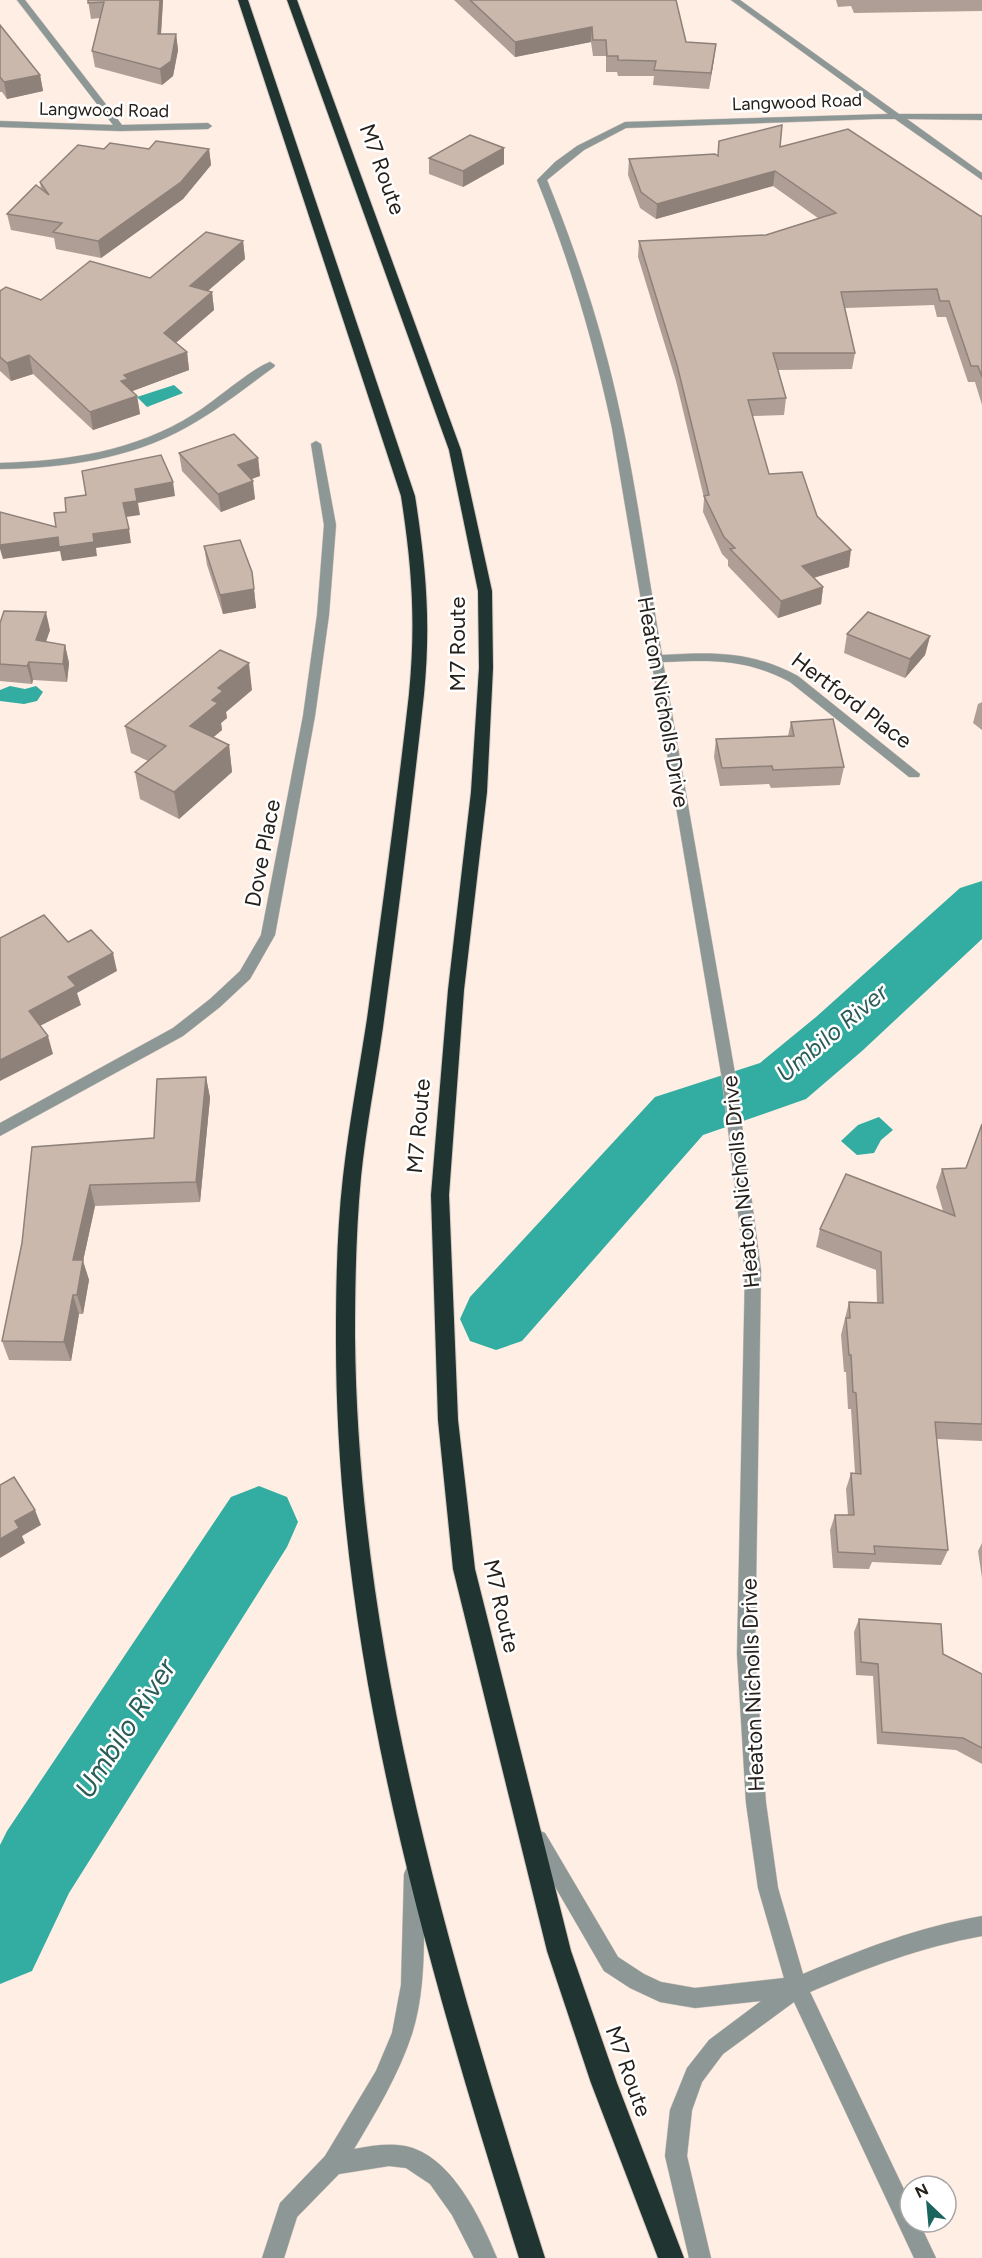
<svg xmlns="http://www.w3.org/2000/svg" width="982" height="2258" viewBox="0 0 982 2258" font-family="Figtree,sans-serif">
<style>
.water{fill:#33aca1}
.lines{fill:none;stroke-linecap:round;stroke-linejoin:round}
.river{fill:#33aca1;fill-rule:evenodd}
.street-casing{stroke:#d7c9c0;stroke-width:1}
.highway-casing{stroke:#d7c9c0;stroke-width:2}
.street{fill:#8d9795;fill-rule:evenodd}
.highway{fill:#203532;fill-rule:evenodd}
.wall{fill:#af9e95}
.shaded-wall{fill:#8e8179}
.building{fill:#cbb8ad;stroke:#8e8179;stroke-width:1.5}
.labels{text-anchor:middle;stroke-width:5;stroke-linejoin:round;paint-order:stroke}
.far-street-label{font-size:18px;fill:#26201b;stroke:#fff}
.street-label{font-size:22px;fill:#26201b;stroke:#fff}
.water-label{font-size:24px;font-style:italic;fill:#2b5c57;stroke:#fff}
.near-water-label{font-size:28px;font-style:italic;fill:#2b5c57;stroke:#fff}
</style>
<rect width="100%" height="100%" fill="#feeee4"/>
<g class="water">
<path d="M174,385L183,393L147,407L137,397Z"/>
<path d="M36,686L43,692L37,701L24,704L0,701V690L10,686L25,689Z"/>
<path d="M879,1117L893,1130L881,1140L874,1153L857,1155L841,1141L858,1125Z"/>
</g>
<g class="lines">
<g class="river">
<path d="M982,881V939L862,1051L806,1099L703,1135L522,1341L496,1350L470,1341L460,1319L470,1297L655,1097L760,1063L816,1017L960,888Z"/>
<path d="M259,1486L287,1497L298,1522L287,1547L69,1893L32,1971L0,1984V1845L7,1831L231,1497Z"/>
</g>
<defs>
<g id="street">
<path d="M17,0H25L122,125L208,123L212,126L208,129L120,131L0,127V121L113,125Z"/>
<path d="M731,0H740L899,114H982V120L907,119L982,173V180L895,119H875L626,128L584,150L547,180C571,239 592,300 608,362C633,458 645,558 662,655C714,652 751,651 798,676L920,774L919,777H909L790,682C745,658 712,660 663,662L736,1079L761,1271L755,1654L766,1803L778,1888L803,1974C862,1949 919,1927 982,1916V1936C921,1947 866,1968 810,1992L910,2202V2222H919L936,2258H914L794,2002L723,2054L702,2082L692,2110L687,2156L711,2258H689L665,2156L670,2110L687,2068L709,2040L761,2001L695,2008L660,2002L630,1988L604,1971L528,1840L531,1833L538,1830L545,1833L618,1957L644,1974L661,1982L695,1988L784,1978L758,1888L746,1803L737,1654L745,1271L722,1079L612,428C594,343 570,261 537,180L555,162L577,146L625,122L888,114Z"/>
<path d="M270,362L275,365L274,367C245,388 218,410 187,427C130,459 64,468 0,469V463C68,461 136,451 194,414C214,402 252,368 270,362Z"/>
<path d="M316,441L321,444L336,525L329,615L315,716L275,935L250,979L220,1007L183,1036L0,1136V1123L173,1028L210,999L240,971L261,935L303,716L317,615L324,525L311,444Z"/>
<path d="M414,1864L421,1867L424,1874C423,1926 428,1984 412,2034C398,2076 376,2112 354,2149C371,2146 387,2143 405,2146C451,2155 481,2219 497,2258H474L452,2215L430,2184L406,2168L389,2166L339,2174L297,2217L284,2258H262L280,2203L325,2156L376,2071L392,2033L401,1985L404,1874L407,1867Z"/>
</g>
<g id="highway">
<path d="M238,0H248L415,496C426,567 431,622 424,694C412,805 398,916 383,1027C376,1077 366,1127 361,1177C356,1230 355,1285 355,1337C358,1654 450,1959 545,2258H519C425,1959 335,1652 336,1336C336,1284 337,1229 343,1177C349,1124 359,1071 367,1019C382,910 397,802 409,694C416,622 412,567 401,496Z"/>
<path d="M287,0H297L461,450L492,591L493,668L487,792L464,990L449,1195L458,1420L475,1569L571,1951L617,2083L684,2258H658L591,2083L547,1951L453,1569L438,1420L431,1195L448,990L471,792L479,668L478,591L449,450Z"/>
</g>
</defs>
<use href="#street" class="street-casing"/>
<use href="#highway" class="highway-casing"/>
<use href="#street" class="street"/>
<use href="#highway" class="highway"/>
</g>
<g class="wall">
<path d="M88,0H163L161,34H176L178,50L173,76L162,85L95,67L92,51L100,18L91,19Z"/>
<path d="M454,0H676L686,42L714,59L709,89L653,85L654,76H618L617,72H606V56H593L591,42L515,57Z"/>
<path d="M836,0H982V11L854,13L851,6L838,7Z"/>
<path d="M0,25L40,75L43,91L7,99L2,92H0Z"/>
<path d="M780,147L980,216H982V405L975,382H968L946,317H937L934,305L845,308L855,353L852,369L778,370L786,398L784,415L752,416L769,474L817,516L849,567L814,578L823,587L821,604L778,618L728,566V560L722,554L703,512L704,498L676,381L638,257L639,241L766,235L818,218L773,186L656,219L640,208L628,175L629,159L718,156Z"/>
<path d="M504,148V164L463,187L429,174V158Z"/>
<path d="M104,149H209L211,165L183,199L101,258L56,249L54,238L11,230L7,214L41,189L40,182Z"/>
<path d="M243,241L245,259L208,291L212,292L214,310L176,343L187,352L189,370L132,391L137,396L140,414L93,430L33,374L11,381L0,371V291L41,300L150,278Z"/>
<path d="M179,453L258,458L260,476L251,479L255,499L221,512L182,471Z"/>
<path d="M204,546L252,572L256,608L223,614L207,565Z"/>
<path d="M0,623L50,630L46,642L65,645L69,663L67,682L33,680L32,684L0,681Z"/>
<path d="M847,634L930,636L925,655L905,678L844,653Z"/>
<path d="M252,690L226,712L227,718L221,723L222,730L213,737L229,745L232,772L179,819L140,799L135,772L148,761L131,753L125,726Z"/>
<path d="M982,702V730L973,723L978,704Z"/>
<path d="M791,722L844,767L840,785L771,788L769,784L720,786L714,757L716,739L788,736Z"/>
<path d="M206,1077L210,1098L200,1202L95,1206L83,1261L89,1280L83,1314H79L71,1361L9,1360L2,1341L22,1243L32,1147L154,1138Z"/>
<path d="M982,1124V1441L937,1439L948,1550L941,1565L872,1562L869,1569L833,1568L830,1530L835,1515H848L846,1489L851,1473H855L851,1409H848L846,1372H844L841,1335L849,1302L877,1303L876,1270L816,1247L820,1229L943,1211L936,1187L942,1169L966,1168Z"/>
<path d="M982,1543V1578L978,1551Z"/>
<path d="M859,1619L943,1654L982,1674V1764L956,1750L877,1744L873,1676L856,1675L854,1632Z"/>
</g>
<g class="shaded-wall">
<path d="M160,0H163L160,50L158,34Z"/>
<path d="M592,27L591,42L515,57V42Z"/>
<path d="M176,34L178,50L173,76L162,85L160,69Z"/>
<path d="M716,44L714,59L709,89L711,73Z"/>
<path d="M40,75L43,91L7,99L4,82Z"/>
<path d="M504,148V164L463,187V171Z"/>
<path d="M209,149L211,165L183,199L101,258L98,241Z"/>
<path d="M775,171L773,186L656,219L657,204Z"/>
<path d="M243,241L245,259L192,304L190,286Z"/>
<path d="M212,292L214,310L166,351L164,333Z"/>
<path d="M187,352L189,370L130,392L121,381L124,375Z"/>
<path d="M29,355L33,374L11,381L7,363Z"/>
<path d="M137,396L140,414L93,430L90,412Z"/>
<path d="M258,458L260,476L240,483L238,465Z"/>
<path d="M253,481L255,499L221,512L218,494Z"/>
<path d="M173,482L175,496L138,503L140,515L126,517L123,503L135,489Z"/>
<path d="M129,529L131,543L96,548L97,556L62,561L60,551L3,559L0,549V545L58,537L93,534Z"/>
<path d="M851,550L849,567L799,582L802,566Z"/>
<path d="M823,587L821,604L778,618L781,601Z"/>
<path d="M254,589L256,608L223,614L220,595Z"/>
<path d="M46,612L50,630L40,658L36,640Z"/>
<path d="M930,636L925,655L905,678L910,659Z"/>
<path d="M65,645L69,663L67,682L63,664Z"/>
<path d="M29,662L33,680L32,684L27,666Z"/>
<path d="M249,663L252,690L226,712L227,718L221,723L222,730L195,753L190,726L218,688Z"/>
<path d="M229,745L232,772L179,819L174,792Z"/>
<path d="M113,953L117,971L77,993L81,1005L34,1029L29,1011L68,977Z"/>
<path d="M48,1036L53,1054L0,1081V1060Z"/>
<path d="M206,1077L210,1098L200,1202L196,1182Z"/>
<path d="M90,1185L95,1206L83,1261L89,1280L83,1314L77,1295L73,1260Z"/>
<path d="M73,1295L79,1314L71,1361L64,1342Z"/>
<path d="M35,1510L41,1525L22,1536L25,1543L0,1558V1539L15,1521Z"/>
</g>
<g class="building">
<path d="M88,0H160L158,34H176L171,61L160,69L92,51L104,2L88,3Z"/>
<path d="M470,0H676L686,42L716,44L711,73L654,70L656,61L618,60V56H607L606,40H593L592,27L515,42Z"/>
<path d="M0,25L40,75L4,82L0,77Z"/>
<path d="M782,125L780,147L848,129L980,216H982V377L978,366H971L949,301H940L937,289L841,292L855,353H773L786,398L748,400L769,474L802,472L817,516L851,550L802,566L823,587L781,601L730,549L735,548L724,537L704,496L709,495L677,365L639,241L766,235L836,213L775,171L657,204L641,192L629,159L715,154L718,156L719,141Z"/>
<path d="M470,135L504,148L463,171L429,158Z"/>
<path d="M156,141L209,149L181,182L98,241L53,232L62,223L7,214L36,185L49,195L40,182L78,145L104,149L110,143L149,149Z"/>
<path d="M206,232L243,241L190,286L212,292L164,333L187,352L124,375L128,379L121,381L137,396L90,412L29,355L7,363L0,357V291L6,287L41,300L90,261L150,278Z"/>
<path d="M234,434L258,458L238,465L253,481L218,494L179,453Z"/>
<path d="M161,455L173,482L135,489L137,501L123,503L129,529L93,534L94,542L59,547L58,537L0,545V512L56,527L54,513L66,512L65,498L86,495L82,471Z"/>
<path d="M240,540L252,572L254,589L220,595L204,546Z"/>
<path d="M4,611L46,612L36,640L65,645L63,664L29,662L27,666L0,664V623Z"/>
<path d="M868,612L930,636L910,659L847,634Z"/>
<path d="M220,650L249,663L218,688L223,691L212,700L218,703L190,726L229,745L174,792L135,772L166,746L125,726Z"/>
<path d="M833,719L844,767L773,770L772,766L722,768L716,739L794,736L791,722Z"/>
<path d="M44,915L68,942L91,930L113,953L68,977L76,986L29,1011L48,1036L0,1060V938Z"/>
<path d="M206,1077L196,1182L90,1185L73,1260H83L77,1295H73L64,1342L2,1341L22,1243L32,1147L154,1138L157,1079Z"/>
<path d="M982,1124V1424L935,1422L948,1550L874,1546L875,1554L838,1552L835,1515H854L851,1473L861,1474L856,1393L853,1392L851,1355H849L846,1318H850L849,1302L883,1303L881,1252L820,1229L846,1174L955,1216L942,1169L966,1168Z"/>
<path d="M14,1477L35,1510L15,1521L19,1528L0,1539V1485Z"/>
<path d="M859,1619L941,1624L943,1654L982,1674V1748L963,1738L882,1732L878,1664L861,1662Z"/>
</g>
<g class="labels">
<g class="far-street-label">
<text transform="translate(797 102) rotate(-2)" y="6">Langwood Road</text>
<text transform="translate(104 110) rotate(1)" y="6">Langwood Road</text>
</g>
<g class="street-label">
<text transform="translate(383 169) rotate(70)" y="8">M7 Route</text>
<text transform="translate(457 644) rotate(-90)" y="8">M7 Route</text>
<text transform="translate(852 700) rotate(37)" y="8">Hertford Place</text>
<text transform="translate(664 702) rotate(80)" y="8">Heaton Nicholls Drive</text>
<text transform="translate(262 853) rotate(-79)" y="8">Dove Place</text>
<text transform="translate(418 1126) rotate(-85)" y="8">M7 Route</text>
<text transform="translate(740 1182) rotate(-96)" y="8">Heaton Nicholls Drive</text>
<text transform="translate(502 1606) rotate(77)" y="8">M7 Route</text>
<text transform="translate(752 1685) rotate(-92)" y="8">Heaton Nicholls Drive</text>
<text transform="translate(629 2071) rotate(70)" y="8">M7 Route</text>
</g>
<g class="water-label">
<text transform="translate(832 1033) rotate(-40)" y="8">Umbilo River</text>
</g>
<g class="near-water-label">
<text transform="translate(125 1728) rotate(-57)" y="10">Umbilo River</text>
</g>
</g>
<g transform="translate(928 2204) rotate(334)"><circle r="28" fill="#ffffff" stroke="#a8a6a4" stroke-width="1.5"/>
<path d="M0-4.5L10 22L0 15L-10 22Z" fill="#1a655e"/>
<text y="-9" font-size="16" font-weight="bold" text-anchor="middle" fill="#26201b">N</text>
</g>
</svg>
